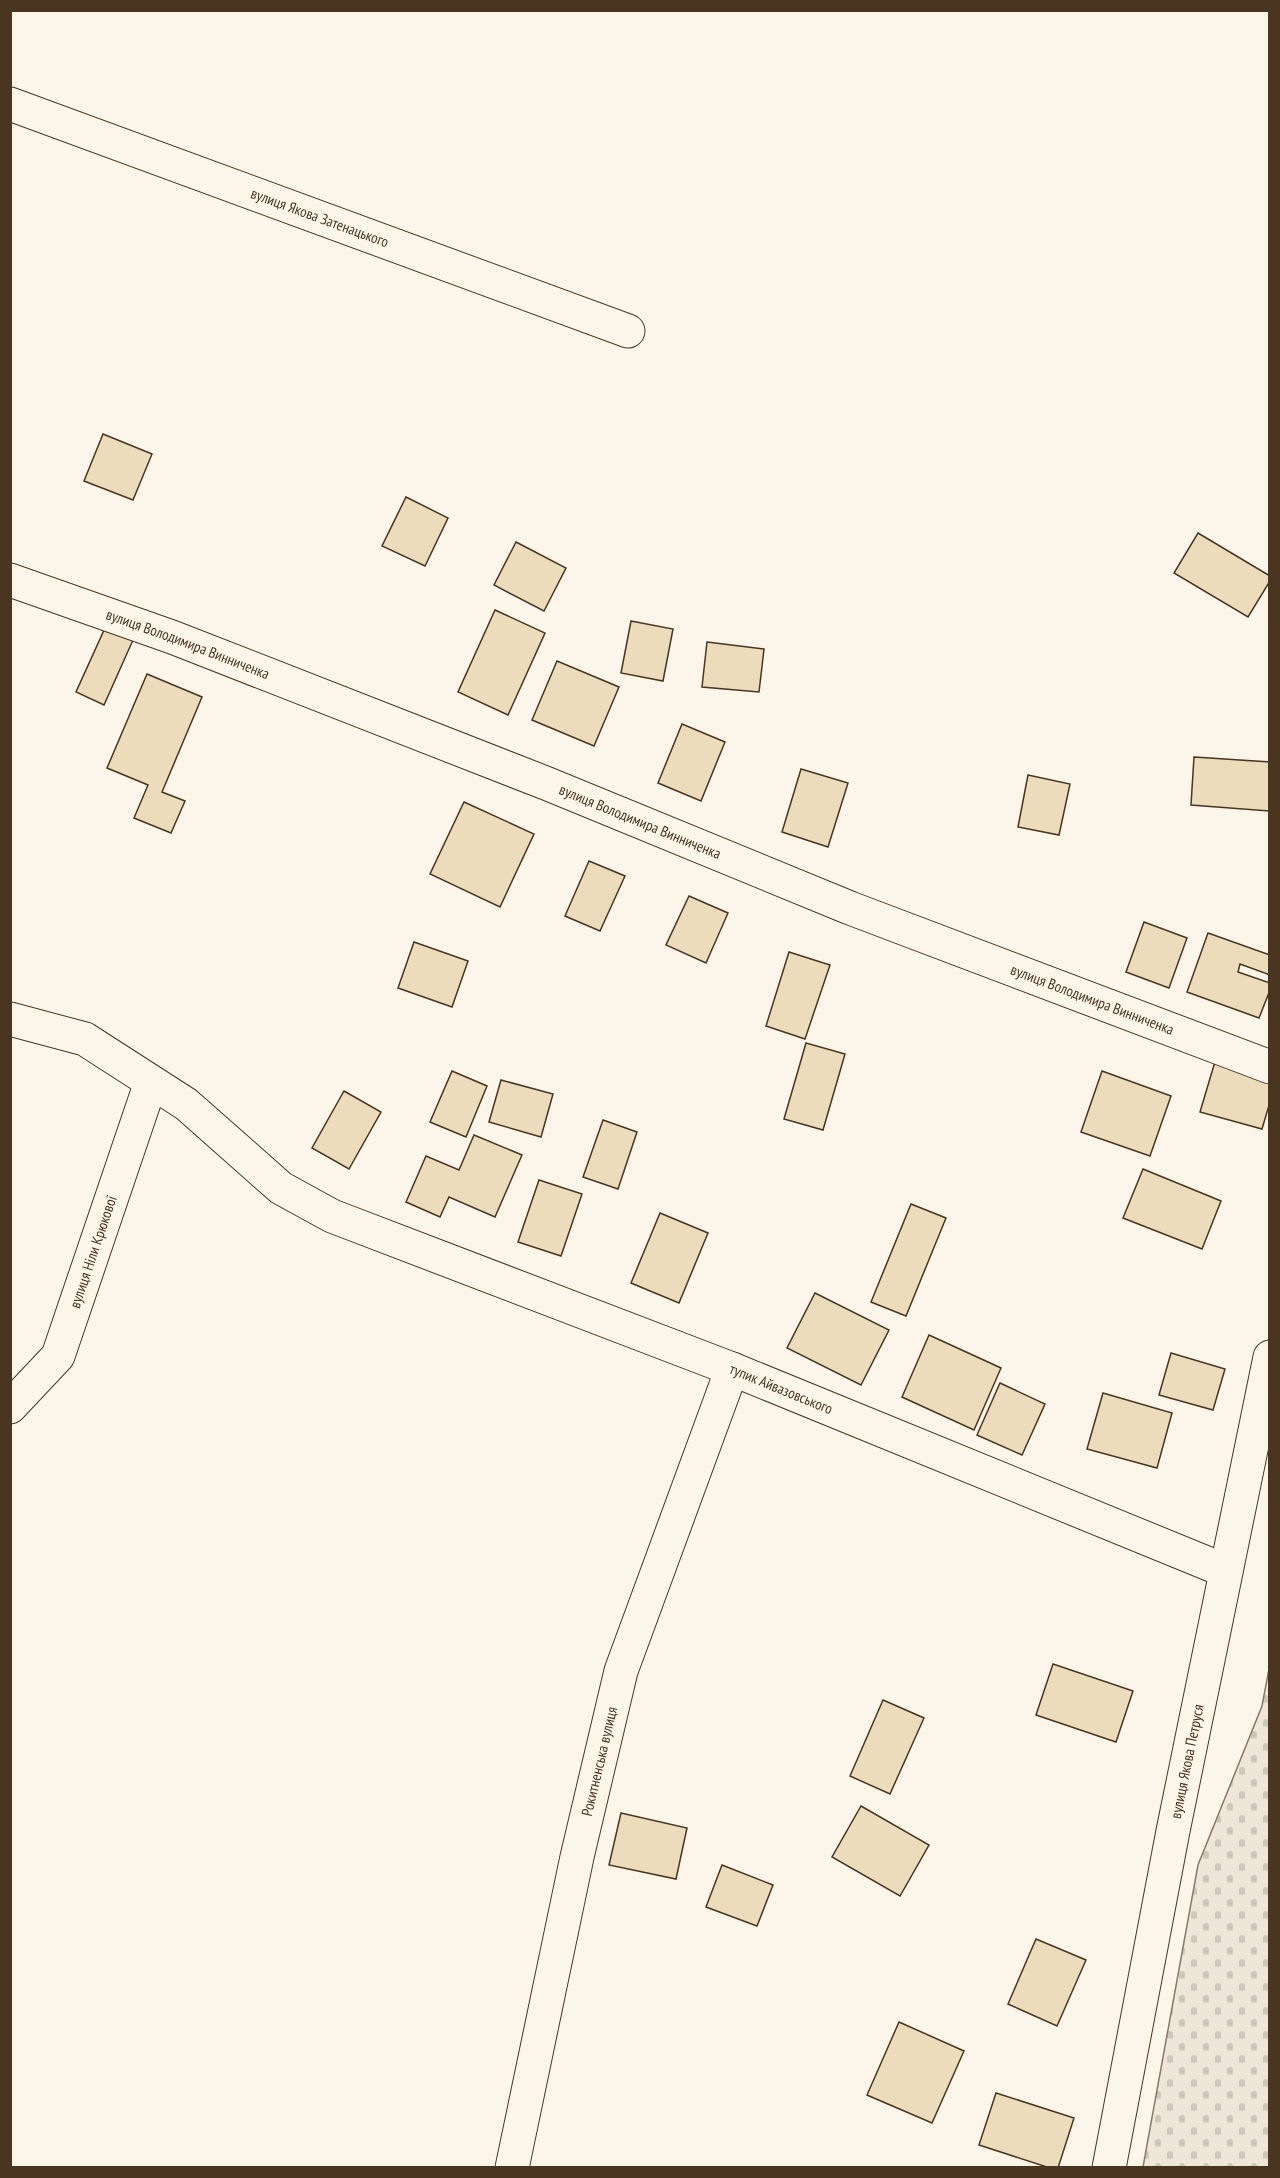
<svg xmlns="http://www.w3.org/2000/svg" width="1280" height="2178" viewBox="0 0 1280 2178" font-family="'PT Sans Narrow',sans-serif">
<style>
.cemetery{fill:url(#cemetery-stones);stroke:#887966;stroke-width:1.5}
.building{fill:#ecdcbc;stroke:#4a3520;stroke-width:1.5}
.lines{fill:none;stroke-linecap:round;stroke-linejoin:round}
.minor-casing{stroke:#4a3520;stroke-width:35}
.minor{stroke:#fbf6e9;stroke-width:33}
.labels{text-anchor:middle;stroke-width:4.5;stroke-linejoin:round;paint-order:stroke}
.street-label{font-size:15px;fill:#4a3520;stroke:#fbf6e9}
</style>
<defs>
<pattern id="cemetery-stones" width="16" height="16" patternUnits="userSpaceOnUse" patternTransform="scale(1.5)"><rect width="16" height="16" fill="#ede6d9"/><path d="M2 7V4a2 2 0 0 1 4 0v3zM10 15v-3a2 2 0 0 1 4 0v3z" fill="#cdc6ba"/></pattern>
</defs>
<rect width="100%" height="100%" fill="#fbf6e9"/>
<path class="cemetery" d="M1269,1669V2167H1143L1198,1865L1262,1706Z"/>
<g class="building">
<path d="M103,434L152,454L133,500L84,481Z"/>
<path d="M406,497L448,518L425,566L382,546Z"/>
<path d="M1198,533L1270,576V581L1248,617L1174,573Z"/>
<path d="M516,542L566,568L544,611L494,585Z"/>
<path d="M495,610L545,633L508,715L458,692Z"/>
<path d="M631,621L673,629L663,681L621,673Z"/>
<path d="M105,628L133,640L104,705L76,692Z"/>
<path d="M707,642L764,649L759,692L702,687Z"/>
<path d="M557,661L619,687L594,746L532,720Z"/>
<path d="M147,674L202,697L162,792L185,801L171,833L134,818L148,785L107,768Z"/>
<path d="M682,724L725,742L701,801L658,783Z"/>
<path d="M1194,757L1270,762L1269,811L1191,805Z"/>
<path d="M801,769L848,783L828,847L782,832Z"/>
<path d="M1028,775L1070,784L1059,835L1018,827Z"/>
<path d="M464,802L534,834L500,907L430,874Z"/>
<path d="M589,861L625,876L600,931L565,916Z"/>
<path d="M689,896L728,913L706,963L666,945Z"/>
<path d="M1144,922L1187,938L1169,988L1126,972Z"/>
<path d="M1208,933L1270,955V975L1240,964L1238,972L1270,983V990L1259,1018L1187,992Z"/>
<path d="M414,942L468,961L452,1007L398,988Z"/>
<path d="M789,952L830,965L805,1039L766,1026Z"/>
<path d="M806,1043L845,1054L823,1130L784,1119Z"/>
<path d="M1217,1055L1270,1071V1102L1262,1129L1200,1112Z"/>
<path d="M452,1071L487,1086L466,1137L430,1122Z"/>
<path d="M1102,1071L1171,1096L1150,1156L1081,1132Z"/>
<path d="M501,1080L553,1094L541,1137L489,1122Z"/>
<path d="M344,1091L381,1112L349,1169L312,1148Z"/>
<path d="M603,1120L637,1132L618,1189L583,1177Z"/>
<path d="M474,1135L522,1155L495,1217L449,1197L440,1217L406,1202L426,1156L459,1170Z"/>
<path d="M1143,1169L1221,1201L1202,1249L1123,1218Z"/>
<path d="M539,1180L582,1194L561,1256L518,1242Z"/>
<path d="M911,1204L946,1218L906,1316L871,1302Z"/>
<path d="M660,1213L708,1233L679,1303L631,1283Z"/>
<path d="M815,1293L889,1330L861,1385L787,1348Z"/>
<path d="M929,1335L1001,1368L974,1430L902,1397Z"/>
<path d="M1171,1353L1225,1369L1213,1410L1159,1395Z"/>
<path d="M1000,1383L1045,1404L1022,1455L977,1435Z"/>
<path d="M1103,1393L1172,1413L1157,1468L1087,1449Z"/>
<path d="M1053,1664L1133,1691L1116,1742L1036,1715Z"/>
<path d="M883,1700L924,1718L890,1794L850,1776Z"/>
<path d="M861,1806L929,1845L900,1896L832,1857Z"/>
<path d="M621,1813L687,1828L676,1879L609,1865Z"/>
<path d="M722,1865L773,1885L757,1926L706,1907Z"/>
<path d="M1036,1939L1086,1960L1057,2026L1008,2004Z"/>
<path d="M899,2022L964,2051L932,2123L867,2095Z"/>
<path d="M996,2093L1074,2118L1058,2168H1050L979,2145Z"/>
</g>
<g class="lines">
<defs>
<g id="minor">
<path id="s1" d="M10,104L628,331"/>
<path id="s2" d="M10,580L172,637L548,784L850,908L1270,1067"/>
<path id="s3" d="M10,1019L85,1039L186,1104L281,1188L332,1216L732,1369L1226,1571"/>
<path id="s4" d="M10,1407L58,1356L151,1082"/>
<path id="s5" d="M512,2168L577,1857L621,1671L732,1369"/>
<path id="s6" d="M1109,2168L1173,1831L1270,1357"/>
</g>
</defs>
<use href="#minor" class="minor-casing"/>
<use href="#minor" class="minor"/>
</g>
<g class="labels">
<g class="street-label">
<text dy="5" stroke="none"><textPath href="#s1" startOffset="330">вулиця Якова Затенацького</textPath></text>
<text dy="5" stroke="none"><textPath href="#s2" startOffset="189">вулиця Володимира Винниченка</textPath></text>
<text dy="5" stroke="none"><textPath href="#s2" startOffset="675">вулиця Володимира Винниченка</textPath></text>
<text dy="5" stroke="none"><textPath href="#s2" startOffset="1161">вулиця Володимира Винниченка</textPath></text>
<text dy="5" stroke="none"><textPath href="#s4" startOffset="180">вулиця Ніли Крюкової</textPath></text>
<text dy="5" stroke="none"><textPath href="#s3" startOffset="864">тупик Айвазовського</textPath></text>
<text dy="5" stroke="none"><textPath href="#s5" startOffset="416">Рокитненська вулиця</textPath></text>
<text dy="5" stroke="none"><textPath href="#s6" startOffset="414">вулиця Якова Петруся</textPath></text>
</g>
</g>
<rect width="1280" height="2178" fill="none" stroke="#4a3520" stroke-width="24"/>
</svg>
